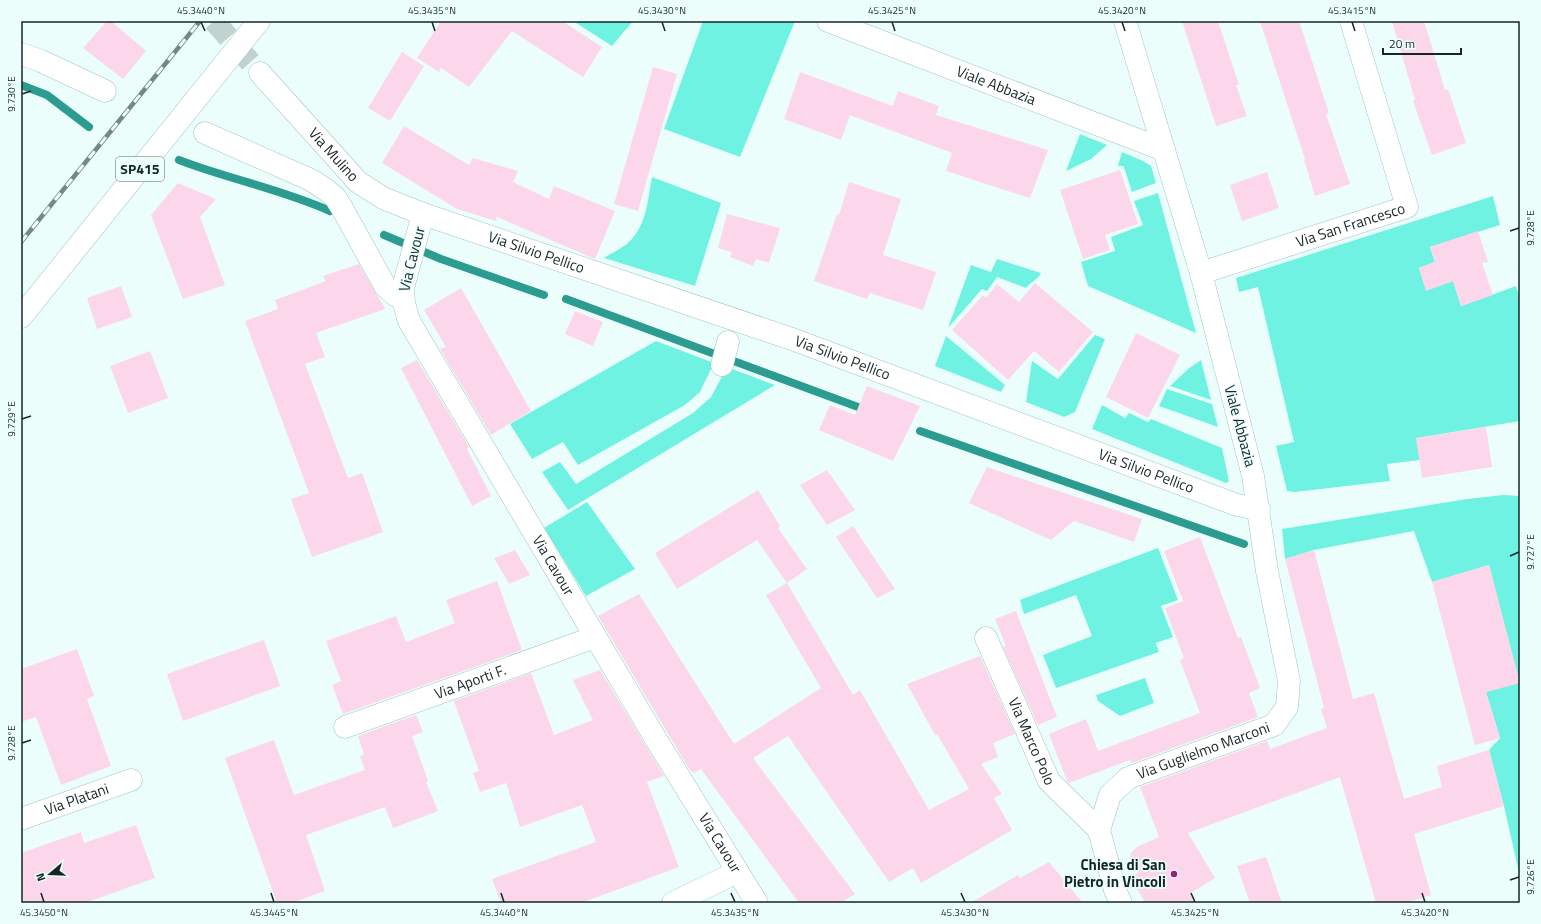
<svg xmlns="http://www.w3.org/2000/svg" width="1541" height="924" viewBox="0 0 1541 924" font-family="'Titillium Web',sans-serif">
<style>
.green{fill:#70f2e2}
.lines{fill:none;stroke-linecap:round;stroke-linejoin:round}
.stream{stroke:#2d9c90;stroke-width:8}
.building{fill:#fcd7ec}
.minor-tunnel{stroke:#c1d3d0;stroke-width:22;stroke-dasharray:22 11;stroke-linecap:butt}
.minor-casing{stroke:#9ac7c0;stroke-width:23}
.major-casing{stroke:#9ac7c0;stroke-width:23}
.minor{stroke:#fff;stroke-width:22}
.major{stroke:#fff;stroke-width:22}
.rail-casing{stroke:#768885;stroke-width:4.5}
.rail{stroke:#ecfefb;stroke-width:3;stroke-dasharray:9;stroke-linecap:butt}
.ticks{fill:none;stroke:#152724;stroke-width:1.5}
.poi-dot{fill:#9c2178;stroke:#ecfefb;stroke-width:1.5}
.labels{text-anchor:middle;stroke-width:3.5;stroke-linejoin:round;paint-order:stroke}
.shield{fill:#ecfefb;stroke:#566864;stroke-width:1}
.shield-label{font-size:14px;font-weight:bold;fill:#152724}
.street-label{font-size:15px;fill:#152724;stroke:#ecfefb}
.poi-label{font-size:15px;font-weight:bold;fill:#152724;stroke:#ecfefb;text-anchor:end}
.neatline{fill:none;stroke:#152724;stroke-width:1.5}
.ticks-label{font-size:10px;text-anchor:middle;fill:#152724}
</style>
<rect width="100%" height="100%" fill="#ecfefb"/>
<g class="green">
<path d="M573,21H633L612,46Z"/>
<path d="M703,21H795L740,157L664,129Z"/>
<path d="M1080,134L1107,145L1091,159L1066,171Z"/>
<path d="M1122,152L1143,161L1151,166L1156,183L1132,192L1125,170L1123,166H1118Z"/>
<path d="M652,177L721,203L695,286L604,258C613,252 625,247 632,239C647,222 648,198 652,177Z"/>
<path d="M1158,193L1196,333L1088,286L1081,262L1115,251L1111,237L1143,225L1134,201Z"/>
<path d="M1493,196L1500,225L1430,247L1435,262L1419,268L1426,290L1453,281L1461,306L1516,286L1520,299V421L1417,438L1420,460L1387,464L1390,481L1295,492L1287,491L1276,446L1294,442L1258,287L1239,292L1236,278Z"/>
<path d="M997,259L1041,273C1037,280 1031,282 1026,288L997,277L987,291L982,289L948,328L971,265L991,272Z"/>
<path d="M1095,335L1105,339L1075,412L1064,417L1026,402L1032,361L1058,379Z"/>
<path d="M946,336L1005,385L1001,392L935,366Z"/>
<path d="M656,341L714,363L700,392L685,405L578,465L563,442L532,459L510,424Z"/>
<path d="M1201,360L1211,400L1170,386L1188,369Z"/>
<path d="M727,367L775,385L568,510L542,472L560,462L576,484L693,413L711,397Z"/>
<path d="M1167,389L1212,404L1218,427L1159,406Z"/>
<path d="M1102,405L1125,418L1129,413L1148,422L1151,419L1222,448L1229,481L1226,483L1092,429Z"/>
<path d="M1503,495L1520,496V877L1504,806L1489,750L1500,738L1486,692L1519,682L1489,565L1432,582L1414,531L1314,550L1285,559L1282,529L1467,499Z"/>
<path d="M587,502L635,569L586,596L544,528Z"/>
<path d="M1158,548L1178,600L1161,606L1173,637L1156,643L1159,652L1056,688L1043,655L1092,636L1076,595L1024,614L1020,600Z"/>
<path d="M1145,678L1154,703L1120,716L1098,701L1096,695Z"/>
</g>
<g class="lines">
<g class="stream">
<path d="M21,85L47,95L89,127"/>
<path d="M179,160C228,179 281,189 330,211"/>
<path d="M384,235L441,259L544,295"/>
<path d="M566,299L858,407"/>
<path d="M920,431L1244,544"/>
</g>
</g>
<g class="building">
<path d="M107,21H111L146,51L123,79L83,48Z"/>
<path d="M441,21H562L602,47L583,77L512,31L469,87L441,68L439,72L417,58Z"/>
<path d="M1182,21H1218L1239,85H1236L1247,116L1216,126Z"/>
<path d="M1260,21H1299L1329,113L1326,114L1350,184L1315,196L1304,160L1305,159Z"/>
<path d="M1392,21H1424L1445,90L1448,89L1466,143L1432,155L1413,101L1415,100Z"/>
<path d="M402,52L424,66L390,121L368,108Z"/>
<path d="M653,67L677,74L638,211L614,204Z"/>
<path d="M800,72L893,106L898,91L939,106L936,115L1048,150L1030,198L946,171L952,153L850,115L841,140L784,119Z"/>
<path d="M404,126L469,165L473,158L518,171L513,182L549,199L554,186L615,211L595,259L497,217L496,221L457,209L382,163Z"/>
<path d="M1120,170L1138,224L1105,235L1110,250L1083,259L1060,190Z"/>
<path d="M1267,172L1279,208L1242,221L1230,185Z"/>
<path d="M849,182L901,199L883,255L936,272L923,310L870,293L867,299L814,281L837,214L839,215Z"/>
<path d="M178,183L216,199L200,217L225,285L183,299L151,215Z"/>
<path d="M727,214L780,228L769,263L756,259L753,266L730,257L732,252L718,248Z"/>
<path d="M1478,231L1488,262L1482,263L1493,295L1461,306L1453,281L1426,291L1419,268L1435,262L1430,247Z"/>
<path d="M359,264L385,309L316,333L325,357L305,364L348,478L362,473L383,532L312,557L291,499L309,493L245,321L278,309L275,300L326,281L323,276Z"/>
<path d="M1035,283L1093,332L1059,372L1034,351L1008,380L952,330L983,295L986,298L997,284L1019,302Z"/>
<path d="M121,286L132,317L97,329L87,298Z"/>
<path d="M461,288L531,411L491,435L440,349L446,347L424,310Z"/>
<path d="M575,311L603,322L593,346L565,334Z"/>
<path d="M1136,333L1180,355L1148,418L1106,397Z"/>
<path d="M150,351L168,398L128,413L110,366Z"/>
<path d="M417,360L469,447L467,449L491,496L472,506L401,368Z"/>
<path d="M867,386L920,406L893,461L819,430L830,405L855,415Z"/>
<path d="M1486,427L1492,467L1422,478L1416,438Z"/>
<path d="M987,467L1142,519L1134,542L1074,521L1051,540L969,503Z"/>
<path d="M827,470L855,510L827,525L800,485Z"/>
<path d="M758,490L780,526L778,528L807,569L787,583L757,540L677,589L655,553Z"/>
<path d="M853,526L895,589L877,598L836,537Z"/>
<path d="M1200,537L1238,638L1241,637L1260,688L1249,693L1258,717L1132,763L1130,760L1069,783L1067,781L1049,734L1086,719L1098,751L1200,713L1180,660L1184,658L1165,608L1183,601L1164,551Z"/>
<path d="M515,550L530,575L509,584L494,558Z"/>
<path d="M1314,550L1353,699L1374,693L1404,799L1442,787L1437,766L1489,750L1504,806L1414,834L1431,895L1406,903H1376L1340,777L1188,833L1215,878L1191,893L1197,903H1145L1131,877L1139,872L1130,854L1137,847L1159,837L1140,787L1267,741L1270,749L1327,728L1321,709L1324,708L1285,559Z"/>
<path d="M1489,565L1520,683L1486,692L1500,738L1475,745L1432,582Z"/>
<path d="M497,581L522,650L343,714L332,685L341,681L326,641L396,616L406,642L455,623L446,600Z"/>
<path d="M787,583L853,695L860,690L929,810L969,789L937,734L935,735L907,684L980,656L1015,734L993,743L998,757L981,764L1002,794L994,798L1012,830L921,883L913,868L889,882L788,736L753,758L855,894L840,903H799L701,769L693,773L688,767L598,616L639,594L734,744L821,688L766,595Z"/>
<path d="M1016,611L1057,717L1038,725L1003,647L1006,646L995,619Z"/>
<path d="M264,640L280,686L183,721L167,674Z"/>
<path d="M77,649L94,696L87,699L111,766L61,785L36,717L21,722V669Z"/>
<path d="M600,670L664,776L647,782L679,867L581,903H501L492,879L596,842L582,805L520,827L506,783L480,792L473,773L479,771L454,701L531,673L554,735L593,720L573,680Z"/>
<path d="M416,715L423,732L412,736L428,781L426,782L438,811L393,828L385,807L306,835L325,891L292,903H277L225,758L274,740L294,795L365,770L360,756L364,754L358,736Z"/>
<path d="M136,825L155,878L85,903H21V853L81,832L84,843Z"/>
<path d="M1266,857L1282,903H1250L1237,866Z"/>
<path d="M1049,862L1083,903H970L1018,875L1020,878Z"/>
</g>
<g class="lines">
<path class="minor-tunnel" d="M214,21L260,73"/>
<defs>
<g id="minor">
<path id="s1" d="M828,21L1164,150"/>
<path d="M21,54L41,61L105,91"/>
<path id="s2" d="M260,73L358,182L383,198L423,214L792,339L1237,505L1259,509"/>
<path d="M205,133L311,180L325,189L335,197L343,210L385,286L395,295L402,296"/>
<path id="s3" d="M423,214L404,284C402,298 405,308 409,321L654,736L757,903"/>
<path id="s4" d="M1201,273L1407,207L1351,21"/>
<path d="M722,365L728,342"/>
<path id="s5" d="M986,638L1049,781L1099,830"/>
<path id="s6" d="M345,727L595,637"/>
<path id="s7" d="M21,819L131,780"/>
<path d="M673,903L737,872"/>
<path id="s8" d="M1121,903L1115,890L1099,830L1110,795L1128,778L1274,725L1287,707L1289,681L1267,571L1253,476L1201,273L1125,21"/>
</g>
<path id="major" d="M21,317L259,21"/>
</defs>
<use href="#minor" class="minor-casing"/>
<use href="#major" class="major-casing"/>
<use href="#minor" class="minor"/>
<use href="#major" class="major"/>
<defs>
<path id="rail" d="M21,242L200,21"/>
</defs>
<use href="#rail" class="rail-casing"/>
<use href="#rail" class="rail"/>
</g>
<path class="ticks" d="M201,22L205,31M432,22L435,31M662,22L665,31M892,22L895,31M1122,22L1125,31M1352,22L1355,31M22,94L31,91M1510,231L1519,228M22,419L31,416M1510,556L1519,552M22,743L31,740M1510,880L1519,877M41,893L44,902M271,893L274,902M501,893L504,902M731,893L735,902M961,893L965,902M1191,893L1195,902M1422,893L1425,902"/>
<circle class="poi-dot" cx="1174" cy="874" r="4"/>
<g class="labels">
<rect class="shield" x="116" y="157" width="48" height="24" rx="3"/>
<g class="shield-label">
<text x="140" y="174">SP415</text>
</g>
<g class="street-label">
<text dy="5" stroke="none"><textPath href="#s1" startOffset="180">Viale Abbazia</textPath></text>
<text dy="5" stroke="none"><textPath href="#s2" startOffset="110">Via Mulino</textPath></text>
<text dy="5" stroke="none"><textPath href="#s4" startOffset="157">Via San Francesco</textPath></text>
<text dy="5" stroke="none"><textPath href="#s2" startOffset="339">Via Silvio Pellico</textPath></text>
<text transform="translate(412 259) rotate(-76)" y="5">Via Cavour</text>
<text dy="5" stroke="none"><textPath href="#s2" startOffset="663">Via Silvio Pellico</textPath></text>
<text transform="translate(1240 426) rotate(75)" y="5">Viale Abbazia</text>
<text dy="5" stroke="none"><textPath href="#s2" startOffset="987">Via Silvio Pellico</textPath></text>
<text dy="5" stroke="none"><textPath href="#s3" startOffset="394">Via Cavour</textPath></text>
<text dy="5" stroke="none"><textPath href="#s6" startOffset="133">Via Aporti F.</textPath></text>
<text dy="5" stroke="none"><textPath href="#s5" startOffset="113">Via Marco Polo</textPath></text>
<text dy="5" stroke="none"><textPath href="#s8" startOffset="218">Via Guglielmo Marconi</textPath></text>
<text dy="5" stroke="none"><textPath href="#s7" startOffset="59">Via Platani</textPath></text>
<text dy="5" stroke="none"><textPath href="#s3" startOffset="718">Via Cavour</textPath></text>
</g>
<g class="poi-label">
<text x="1166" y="870">Chiesa di San<tspan x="1166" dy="17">Pietro in Vincoli</tspan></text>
</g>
</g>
<rect width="1541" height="924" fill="none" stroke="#ecfefb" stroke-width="44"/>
<g transform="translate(50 874) rotate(251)" stroke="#ecfefb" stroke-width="3" paint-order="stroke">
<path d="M0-3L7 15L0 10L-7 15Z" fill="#152724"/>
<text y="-6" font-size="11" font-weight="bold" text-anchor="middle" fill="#152724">N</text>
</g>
<path d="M1383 48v6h78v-6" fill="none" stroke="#152724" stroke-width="2"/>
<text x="1389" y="48" font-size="12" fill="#152724" stroke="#ecfefb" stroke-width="3" paint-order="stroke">20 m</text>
<rect x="22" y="22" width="1497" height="880" class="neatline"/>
<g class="ticks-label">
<text x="201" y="14">45.3440°N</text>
<text x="432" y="14">45.3435°N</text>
<text x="662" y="14">45.3430°N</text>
<text x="892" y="14">45.3425°N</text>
<text x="1122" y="14">45.3420°N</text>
<text x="1352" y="14">45.3415°N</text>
<text transform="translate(11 94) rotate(-90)" y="4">9.730°E</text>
<text transform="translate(1530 228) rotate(-90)" y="4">9.728°E</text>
<text transform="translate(11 419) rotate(-90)" y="4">9.729°E</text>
<text transform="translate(1530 552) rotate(-90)" y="4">9.727°E</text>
<text transform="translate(11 743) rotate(-90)" y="4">9.728°E</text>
<text transform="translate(1530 877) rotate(-90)" y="4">9.726°E</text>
<text x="44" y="916">45.3450°N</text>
<text x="274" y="916">45.3445°N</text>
<text x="504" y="916">45.3440°N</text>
<text x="735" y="916">45.3435°N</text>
<text x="965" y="916">45.3430°N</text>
<text x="1195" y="916">45.3425°N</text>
<text x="1425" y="916">45.3420°N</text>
</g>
</svg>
